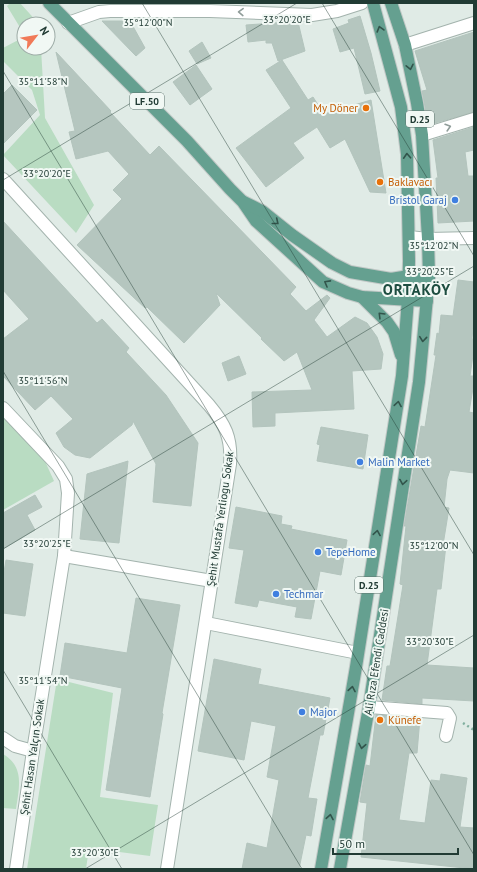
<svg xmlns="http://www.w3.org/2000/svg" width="477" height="872" viewBox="0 0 477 872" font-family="'PT Sans',sans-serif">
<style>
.green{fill:#b9dcc2}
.building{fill:#b5c6bf;stroke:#b3c4bd}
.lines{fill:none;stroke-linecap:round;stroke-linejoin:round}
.minor-casing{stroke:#a3b3ad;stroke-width:14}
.major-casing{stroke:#c1c8c6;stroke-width:14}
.path{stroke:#81af9f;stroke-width:2.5;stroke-dasharray:2 3;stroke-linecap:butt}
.minor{stroke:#fff;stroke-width:12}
.major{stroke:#65a090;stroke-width:12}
.oneway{stroke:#909d9a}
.oneway2{stroke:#32544b}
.ticks{fill:none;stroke:#213b34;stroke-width:1;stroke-opacity:0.45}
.food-dot{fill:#e8710a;stroke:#f1f8f4;stroke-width:1.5}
.shop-dot{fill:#3f7fe0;stroke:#f1f8f4;stroke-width:1.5}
.labels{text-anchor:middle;stroke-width:4;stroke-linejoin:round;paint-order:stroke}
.shield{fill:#f1f8f4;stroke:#5f746e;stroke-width:1}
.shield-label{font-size:10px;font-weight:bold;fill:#213b34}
.food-label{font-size:11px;fill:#c56008;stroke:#f1f8f4;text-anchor:start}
.shop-label{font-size:11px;fill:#366cbe;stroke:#f1f8f4;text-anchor:start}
.street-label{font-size:11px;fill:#213b34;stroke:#f1f8f4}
.district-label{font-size:15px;font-weight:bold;letter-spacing:1px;fill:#1d4d40;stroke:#f1f8f4}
.ticks-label{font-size:10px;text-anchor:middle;fill:#213b34;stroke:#f1f8f4;stroke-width:4;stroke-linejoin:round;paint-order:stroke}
</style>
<rect width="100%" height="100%" fill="#e0ebe6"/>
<g class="green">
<path d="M10,3H20L39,24H24V34L7,6Z"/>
<path d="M24,37V48H41L45,118L94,205L76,233L3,155L40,115L32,90L3,61V48Z"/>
<path d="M3,416L44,459L54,481L3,510Z"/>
<path d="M57,679L113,693L100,797L158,805L150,856L89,848L86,869H27Z"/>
<path d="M3,754C25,767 19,788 16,809L3,808Z"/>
</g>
<g class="building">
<path d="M360,16L371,53L380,91L365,94L354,48L340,52L333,29L349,23L348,20Z"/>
<path d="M102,21H130L145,48L136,56Z"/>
<path d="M288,22H298L305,51L278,61L272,43H266V40L248,42L246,25Z"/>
<path d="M474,32V112L431,124V122L428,123L422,91L427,90L415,51Z"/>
<path d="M202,42L211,58L197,64L189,51Z"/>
<path d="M56,52L111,111L110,112L150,155L159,146L296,287L290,294L306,311L327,295L330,298L314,320L327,337L355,317L367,323L377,337L383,354L381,369L352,371L354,409L275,413V426L253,427L252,392L312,390L297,352L284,361L261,339L262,338L216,293L220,305L184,343L147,307L145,308L77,245L122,199L113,190L129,174L108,151L76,159L69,132L75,131Z"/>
<path d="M282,60L308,100L313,97L324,114L371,100L386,193L370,192L345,139L330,148L317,127L293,143L304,158L266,187L236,148L291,108L266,70Z"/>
<path d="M196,65L212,89L190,105L173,82Z"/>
<path d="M12,85L37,110L3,144V94Z"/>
<path d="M474,127V150L465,152L468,176H474V221L438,223L436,178H438L433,140Z"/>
<path d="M3,221L97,323L102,319L129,348L126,352L166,395L198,443L191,506L153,502L156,464L133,421L132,425L90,458L75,455L64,447L56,433L73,419L51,396L35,410L3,376V339L29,319L3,290Z"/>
<path d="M458,280L474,282V317L472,339H474V348L470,376H474V382L469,412L474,413V473L450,470L447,479L444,507L449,508L443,545H446L441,589H437L427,665L474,668V701L422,698V704L382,700L387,666H390L403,585L400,584L406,526H404L421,426L425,427L436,355H434L437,333L439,334L441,315L453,316Z"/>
<path d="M239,356L246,374L228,381L222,363Z"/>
<path d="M321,427L368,435L363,469L317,461L320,445L317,444Z"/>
<path d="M128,461L119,543L80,539L87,474Z"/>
<path d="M35,495L42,507L27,515L35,530L3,549V513Z"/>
<path d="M236,507L282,516L281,524L292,526L291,529L347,540L341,575L320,571L311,619L295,617L297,607L259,600L257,607L235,603L244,550L229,548Z"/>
<path d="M6,560L33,564L25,616L3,613V578Z"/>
<path d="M136,598L180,605L162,713L163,714L150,797L106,790L122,688L60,676L65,643L127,653Z"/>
<path d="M214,659L261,669L258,684L330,698L323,735H320L308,798L317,799L311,836L306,835L299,869H242L247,843L267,848L279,780L267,777L276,726L251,721L244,760L198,751Z"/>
<path d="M376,715L420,718L417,753H409L399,820L425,823L431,780L440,781L441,774L467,778L460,827L474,828V869L361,857L367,803L360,802L366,765L370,766Z"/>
</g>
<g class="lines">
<defs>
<g id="minor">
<path d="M68,23L99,12L110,11H210L312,15L337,11L362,3"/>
<path d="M405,45L474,23"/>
<path d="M422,135L474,119"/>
<path d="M3,179L209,405C225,424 232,438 230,464L167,869"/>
<path d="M409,237L428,239L474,238"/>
<path d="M3,408L58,466L66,479L68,493L64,556L33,751L16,869"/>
<path d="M64,556L212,581"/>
<path d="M206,623L358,653"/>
<path d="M369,707L447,713L450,718L446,736"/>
<path d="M3,738L15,746L33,751"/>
</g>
<g id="major">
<path d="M49,3L187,141L230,189L243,202L256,221L323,282L348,293L362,297L427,301"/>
<path d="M244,202L262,211L292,235L332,263L350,272L391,279L409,276L429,277"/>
<path d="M362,297L387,322L394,332L401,355"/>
<path d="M321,869L356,667L402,376L408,299L409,261L407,154L401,107L373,3"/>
<path d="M340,869L369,707L419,382L429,277L428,239L422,135L417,103L405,45L391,3"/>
</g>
</defs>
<use href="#minor" class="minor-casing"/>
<use href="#major" class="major-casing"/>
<path class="path" d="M463,723L474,730"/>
<use href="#minor" class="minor"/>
<use href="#major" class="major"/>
</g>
<defs><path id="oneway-chevron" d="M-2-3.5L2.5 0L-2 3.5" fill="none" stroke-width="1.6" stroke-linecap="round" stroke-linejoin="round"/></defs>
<g class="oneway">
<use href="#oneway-chevron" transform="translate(241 12) rotate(-178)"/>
<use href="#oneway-chevron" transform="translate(448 127) rotate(-17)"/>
</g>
<g class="oneway2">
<use href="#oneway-chevron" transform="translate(380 29) rotate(-106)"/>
<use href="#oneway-chevron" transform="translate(410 67) rotate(78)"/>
<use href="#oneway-chevron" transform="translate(407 156) rotate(-93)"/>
<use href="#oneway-chevron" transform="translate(276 222) rotate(39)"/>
<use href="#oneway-chevron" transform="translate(327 283) rotate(-151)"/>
<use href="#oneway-chevron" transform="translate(381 315) rotate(-135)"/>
<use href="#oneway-chevron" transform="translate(423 339) rotate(96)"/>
<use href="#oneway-chevron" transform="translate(398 404) rotate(-81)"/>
<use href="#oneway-chevron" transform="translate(403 482) rotate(99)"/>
<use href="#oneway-chevron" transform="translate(377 533) rotate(-81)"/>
<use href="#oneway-chevron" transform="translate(352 689) rotate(-80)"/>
<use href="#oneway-chevron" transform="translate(362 746) rotate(100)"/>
<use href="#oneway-chevron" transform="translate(330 817) rotate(-80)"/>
</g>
<path class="ticks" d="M142,3L474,555M322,3L474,256M3,71L474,855M3,180L297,3M3,371L302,869M3,549L474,266M3,670L122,869M85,869L474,635"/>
<g class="food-dot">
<circle cx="366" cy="108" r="4"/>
<circle cx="380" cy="182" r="4"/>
<circle cx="380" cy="720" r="4"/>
</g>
<g class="shop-dot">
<circle cx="455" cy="200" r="4"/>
<circle cx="360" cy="462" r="4"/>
<circle cx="318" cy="552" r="4"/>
<circle cx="276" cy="594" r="4"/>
<circle cx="302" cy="712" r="4"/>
</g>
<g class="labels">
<g class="shield">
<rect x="130" y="93" width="34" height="16" rx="3"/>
<rect x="406" y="111" width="28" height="16" rx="3"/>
<rect x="355" y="577" width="28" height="16" rx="3"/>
</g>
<g class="shield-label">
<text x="147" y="105">LF.50</text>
<text x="420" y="123">D.25</text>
<text x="369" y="589">D.25</text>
</g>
<g class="food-label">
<text x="358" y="112" text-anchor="end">My Döner</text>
<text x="388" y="186">Baklavacı</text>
<text x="388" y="724">Künefe</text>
</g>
<g class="shop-label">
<text x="447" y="204" text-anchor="end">Bristol Garaj</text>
<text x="368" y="466">Malin Market</text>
<text x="326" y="556">TepeHome</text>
<text x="284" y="598">Techmar</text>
<text x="310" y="716">Major</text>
</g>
<g class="street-label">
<text transform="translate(220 519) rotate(-82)" y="4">Şehit Mustafa Yerliogu Sokak</text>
<text transform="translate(376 662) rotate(-81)" y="4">Ali Rıza Efendi Caddesi</text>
<text transform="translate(32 757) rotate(-82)" y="4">Şehit Hasan Yalçın Sokak</text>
</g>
<g class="district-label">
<text x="417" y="295">ORTAKÖY</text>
</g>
</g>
<g class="ticks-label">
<text x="287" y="23">33°20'20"E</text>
<text x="148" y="26">35°12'00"N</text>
<text x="43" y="85">35°11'58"N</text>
<text x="47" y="177">33°20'20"E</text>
<text x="434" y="249">35°12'02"N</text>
<text x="430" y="275">33°20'25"E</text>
<text x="43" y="384">35°11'56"N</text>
<text x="47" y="547">33°20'25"E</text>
<text x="434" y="549">35°12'00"N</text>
<text x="430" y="645">33°20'30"E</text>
<text x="43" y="684">35°11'54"N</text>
<text x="95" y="856">33°20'30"E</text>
</g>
<rect width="477" height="872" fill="none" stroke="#213b34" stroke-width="8"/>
<g transform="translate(36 36) rotate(59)"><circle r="19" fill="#f1f8f4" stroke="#9eaca7"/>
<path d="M0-3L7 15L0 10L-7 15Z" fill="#f17a58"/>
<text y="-6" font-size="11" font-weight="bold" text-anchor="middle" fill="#213b34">N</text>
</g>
<path d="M333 848v6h125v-6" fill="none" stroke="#213b34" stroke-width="2"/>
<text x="339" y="848" font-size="12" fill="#213b34" stroke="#f1f8f4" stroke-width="3" paint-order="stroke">50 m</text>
</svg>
